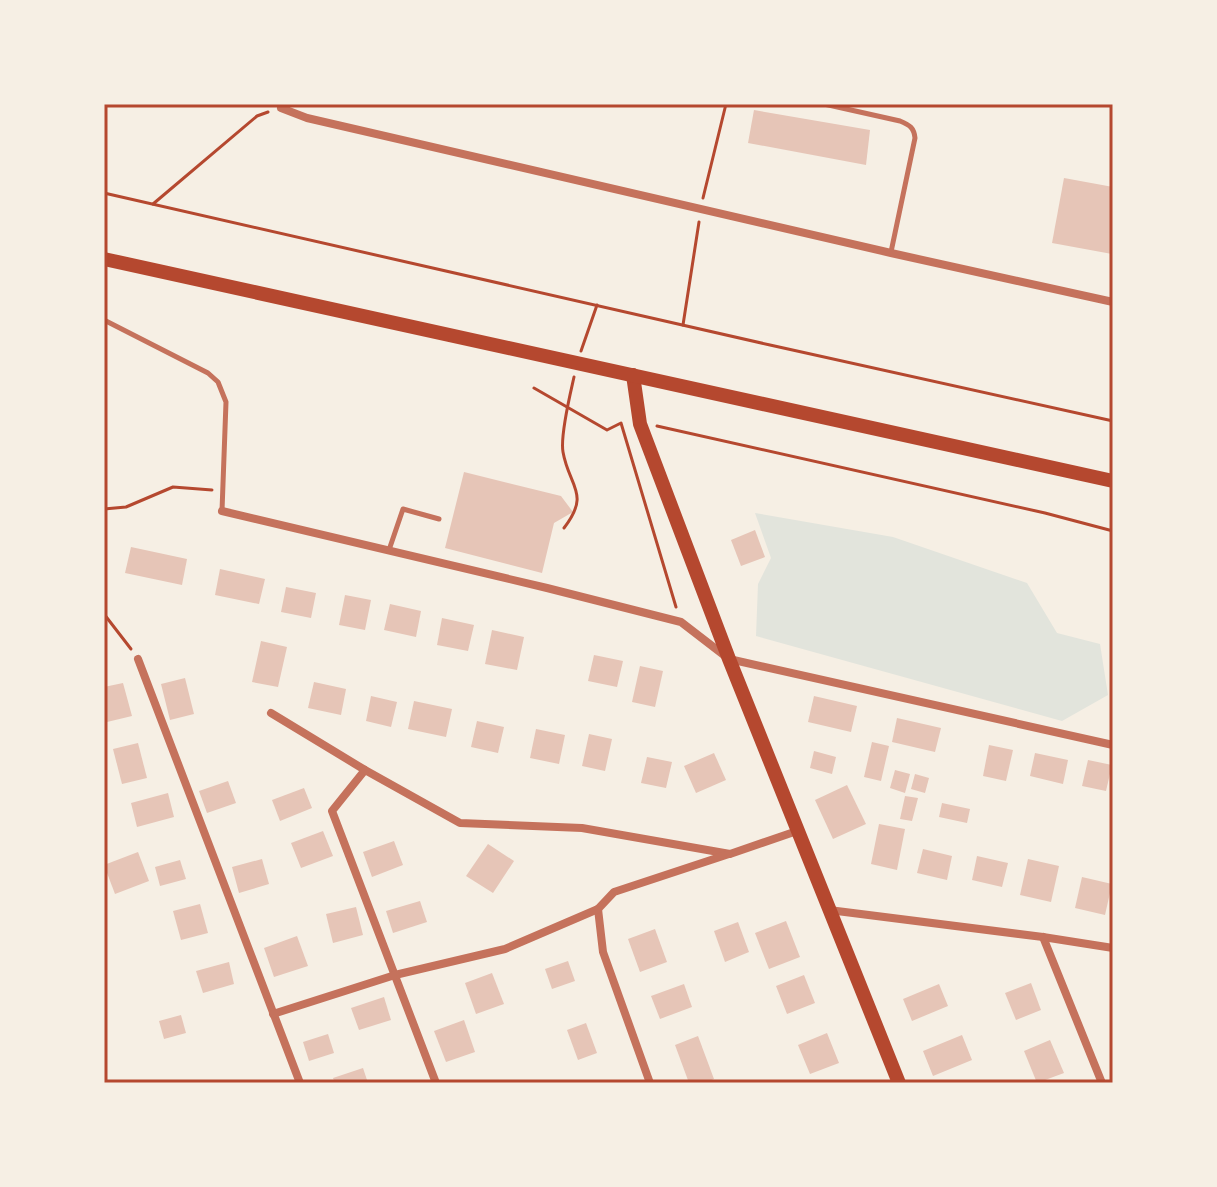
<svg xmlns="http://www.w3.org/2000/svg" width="1217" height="1187" viewBox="0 0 1217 1187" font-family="'Alegreya Sans',sans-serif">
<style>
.green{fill:#e2e4dc}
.building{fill:#e6c5b7}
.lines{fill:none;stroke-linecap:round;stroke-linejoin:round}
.path{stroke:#b5482f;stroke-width:3}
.service{stroke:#c5725c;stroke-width:5}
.minor{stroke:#c5725c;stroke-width:8}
.secondary{stroke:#b5482f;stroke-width:14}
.primary{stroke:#b5482f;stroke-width:14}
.neatline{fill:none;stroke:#b5482f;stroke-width:3}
</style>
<rect width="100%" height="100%" fill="#f6efe4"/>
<path class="green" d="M755,513L893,537L1027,583L1057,633L1100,644L1108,695L1062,721L756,636L758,584L771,558Z"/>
<g class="building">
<path d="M754,110L870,130L866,165L748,143Z"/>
<path d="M1064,178L1113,187L1112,254L1052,243Z"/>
<path d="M464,472L561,496L573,512L554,523L542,573L445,548Z"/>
<path d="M755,530L765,557L741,566L731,540Z"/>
<path d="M131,547L187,559L182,585L125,573Z"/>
<path d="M220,569L265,579L259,604L215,595Z"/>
<path d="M286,587L316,593L311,618L281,612Z"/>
<path d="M345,595L371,600L365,630L339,625Z"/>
<path d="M390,604L421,611L416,637L384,630Z"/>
<path d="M442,618L474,625L468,651L437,645Z"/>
<path d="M492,630L524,637L517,670L485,664Z"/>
<path d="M261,641L287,647L278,687L252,682Z"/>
<path d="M594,655L623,661L617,687L588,681Z"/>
<path d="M640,666L663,671L655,707L632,702Z"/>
<path d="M185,678L194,714L170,720L161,684Z"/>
<path d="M314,682L346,689L341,715L308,708Z"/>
<path d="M123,683L132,716L107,722L104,711V687Z"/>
<path d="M371,696L397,702L391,727L366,721Z"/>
<path d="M814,696L857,706L851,732L808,722Z"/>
<path d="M414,701L452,709L446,737L408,729Z"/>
<path d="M897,718L941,728L935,752L892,742Z"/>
<path d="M477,721L504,727L498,753L471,747Z"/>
<path d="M536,729L565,735L559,764L530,758Z"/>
<path d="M589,734L612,739L605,771L582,766Z"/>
<path d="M872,742L889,746L881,781L864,777Z"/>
<path d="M138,743L147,778L122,784L113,749Z"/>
<path d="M989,745L1013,750L1006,781L983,776Z"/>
<path d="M814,751L836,757L832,774L810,768Z"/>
<path d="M714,753L726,780L696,793L684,766Z"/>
<path d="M1035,753L1068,760L1063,784L1030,776Z"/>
<path d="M647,757L672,762L666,788L641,783Z"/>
<path d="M1088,760L1112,765L1106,791L1082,786Z"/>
<path d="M895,770L910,774L905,793L890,788Z"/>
<path d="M915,774L929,778L925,793L911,789Z"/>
<path d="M228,781L236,803L207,813L199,791Z"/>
<path d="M847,785L866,824L833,839L815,800Z"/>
<path d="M304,788L312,808L280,821L272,800Z"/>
<path d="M168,793L174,817L137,827L131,803Z"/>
<path d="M905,796L918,798L912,821L900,819Z"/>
<path d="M942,803L970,809L967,823L939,817Z"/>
<path d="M879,824L905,829L897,870L871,864Z"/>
<path d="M323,831L333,856L301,868L291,843Z"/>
<path d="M394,841L403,865L372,877L363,852Z"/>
<path d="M488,844L514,861L493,893L466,876Z"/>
<path d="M923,849L952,856L947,880L917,873Z"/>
<path d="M138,852L149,881L115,894L104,865Z"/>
<path d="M977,856L1008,863L1002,887L972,880Z"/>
<path d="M262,859L269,884L239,893L232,867Z"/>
<path d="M1028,859L1059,866L1051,902L1020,895Z"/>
<path d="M180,860L186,879L160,886L155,867Z"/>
<path d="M1082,877L1112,884L1105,915L1075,908Z"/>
<path d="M420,901L427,922L393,933L386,911Z"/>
<path d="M200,904L208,933L181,940L173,911Z"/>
<path d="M356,907L363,935L333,943L326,914Z"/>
<path d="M786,921L800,957L769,969L755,933Z"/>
<path d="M738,922L749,952L725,962L714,931Z"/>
<path d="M655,929L667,962L640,972L628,939Z"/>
<path d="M297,936L308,966L274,977L264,948Z"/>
<path d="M568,961L575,981L552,989L545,969Z"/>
<path d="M229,962L234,984L203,993L196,971Z"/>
<path d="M492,973L504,1004L476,1014L465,983Z"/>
<path d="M804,975L815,1003L787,1014L776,986Z"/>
<path d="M1031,983L1041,1010L1016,1020L1005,993Z"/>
<path d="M684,984L692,1007L660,1019L651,996Z"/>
<path d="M939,984L948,1006L912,1021L903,999Z"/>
<path d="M384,997L391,1020L359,1030L351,1008Z"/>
<path d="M181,1015L186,1033L164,1039L159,1021Z"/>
<path d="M464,1020L475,1052L446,1062L434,1031Z"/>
<path d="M586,1023L597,1053L578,1060L567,1030Z"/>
<path d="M827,1033L839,1063L810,1074L798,1045Z"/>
<path d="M328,1034L334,1053L309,1061L303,1042Z"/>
<path d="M962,1035L972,1060L933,1076L923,1051Z"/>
<path d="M698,1036L714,1079L704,1083H689L675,1045Z"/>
<path d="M1050,1040L1064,1073L1037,1083L1024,1051Z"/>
<path d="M363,1068L368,1083H335L333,1078Z"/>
</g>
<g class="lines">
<g class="path">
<path d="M104,193L770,345L1113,421"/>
<path d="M703,198L726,104"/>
<path d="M153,204L257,116L268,112"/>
<path d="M683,325L699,222"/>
<path d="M581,351L597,305"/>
<path d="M534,388L607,430L621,423L676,607"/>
<path d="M657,426L1045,513L1113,531"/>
<path d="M104,509L126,507L173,487L212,490"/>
<path d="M564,528C591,493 569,487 563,452C560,435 570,395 574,377"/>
<path d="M104,614L131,649"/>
</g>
<g class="service">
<path d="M824,104L900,121C910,125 914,128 915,138L891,252"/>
<path d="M104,320L208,373L218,382L226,402L222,511"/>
<path d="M389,550L403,509L439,519"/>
</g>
<g class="minor">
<path d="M281,108L307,118L891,253L1113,302"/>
<path d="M222,511L547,588L681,622L729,659L1113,745"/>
<path d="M138,659L300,1083"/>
<path d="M271,713L365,770L460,823L582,828L730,854L797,831"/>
<path d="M365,770L332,811L436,1083"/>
<path d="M598,909L603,952L650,1083"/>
<path d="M829,910L1043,937L1113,948"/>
<path d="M1043,937L1102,1083"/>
<path d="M273,1014L395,975L505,949L598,909L614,892L729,854"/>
</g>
<path class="secondary" d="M633,375L640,424L729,659L899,1083"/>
<path class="primary" d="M104,259L1113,481"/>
</g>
<rect width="1217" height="1187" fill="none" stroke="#f6efe4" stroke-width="212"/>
<rect x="106" y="106" width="1005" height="975" class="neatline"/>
</svg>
